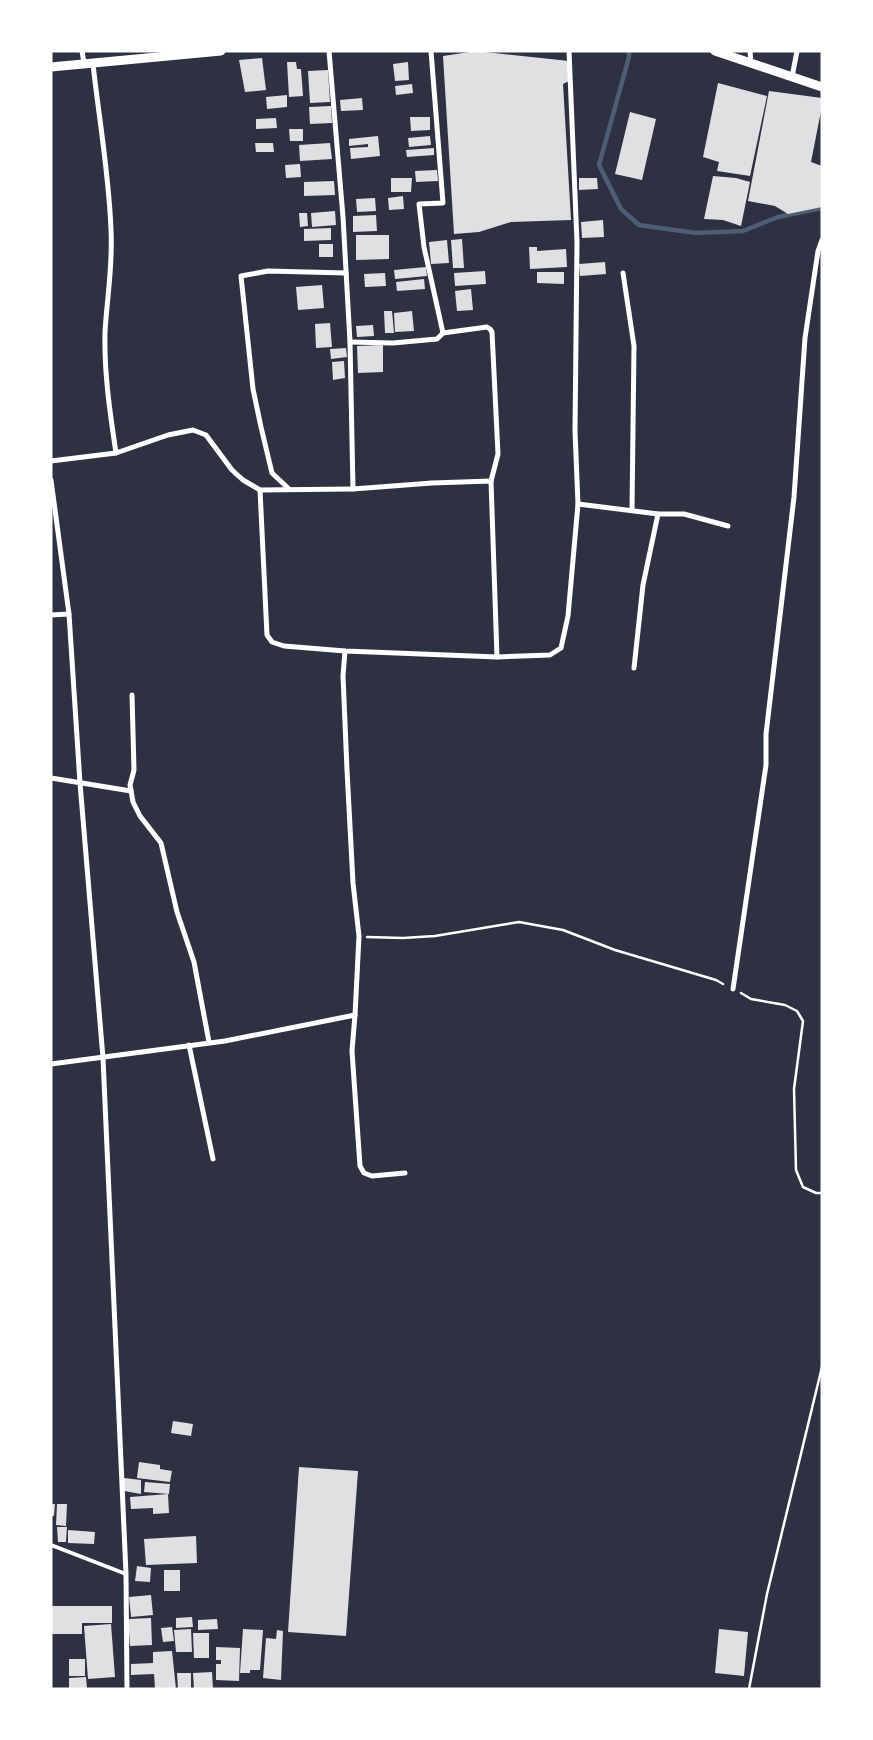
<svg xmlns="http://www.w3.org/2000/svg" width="873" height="1740" viewBox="0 0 873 1740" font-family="Raleway,sans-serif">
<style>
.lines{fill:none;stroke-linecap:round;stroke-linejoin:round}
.stream{stroke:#4f5d75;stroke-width:4.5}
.building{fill:#e0e0e3}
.path{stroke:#fff;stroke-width:2.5}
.service{stroke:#fff;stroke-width:4}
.minor{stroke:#fff;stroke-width:5}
.tertiary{stroke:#fff;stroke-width:9}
</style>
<rect width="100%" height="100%" fill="#2d3142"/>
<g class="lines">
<path class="stream" d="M629,51V57L599,165L621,209L639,225L696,233L743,231L778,217L822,208"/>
</g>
<g class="building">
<path d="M476,51L569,61V81L563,84L571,220L511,222L479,232L454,234L443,56Z"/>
<path d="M262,58L266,90L245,92L239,60Z"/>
<path d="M287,62H296L297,69H301L303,96L289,97Z"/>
<path d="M408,62L409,80L395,81L393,64Z"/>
<path d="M328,70L330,102L310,103L308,71Z"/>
<path d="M718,83L767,96L750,176L717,171L719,162L703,157Z"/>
<path d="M412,84L413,93L396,95L395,86Z"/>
<path d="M769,91L822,98V106L811,162L822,166V207L788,214L775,206L748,201Z"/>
<path d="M287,95V107L267,109L266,97Z"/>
<path d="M362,98L363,110L341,111L340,100Z"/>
<path d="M331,106L332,123L310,124L309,107Z"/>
<path d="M630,112L656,119L642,180L615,174Z"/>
<path d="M410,117H430V130L411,131Z"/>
<path d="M276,118L277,128L256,129V119Z"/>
<path d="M289,129H303V141H290Z"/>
<path d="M378,136L380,156L351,159L350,148L368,147V144L349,146V139Z"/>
<path d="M430,136L431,145L409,147L408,138Z"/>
<path d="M255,143H273L274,152H256Z"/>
<path d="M330,143L332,159L300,161L299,145Z"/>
<path d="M434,148V155L407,157L406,150Z"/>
<path d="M300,164L301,177L286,178L285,165Z"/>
<path d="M437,170L438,181L416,182L415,171Z"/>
<path d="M713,176L736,178L750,182L741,226L723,220L704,219Z"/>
<path d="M391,178H412L411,192H391Z"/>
<path d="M579,178H597L598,189L579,190Z"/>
<path d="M334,181L335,195L304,196V182Z"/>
<path d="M403,196L404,209L389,210L388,198Z"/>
<path d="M375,198L376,211L357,212L356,199Z"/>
<path d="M335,211L336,225L312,227L311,213Z"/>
<path d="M299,213H307L308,226L300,227Z"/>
<path d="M376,215L377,231L353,232V216Z"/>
<path d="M603,220L604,237L582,238L581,222Z"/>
<path d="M331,228V240L304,241V229Z"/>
<path d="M356,235H389V259L356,260Z"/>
<path d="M462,239L464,268H453L451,240Z"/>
<path d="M447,240L449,263L431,264L429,242Z"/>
<rect x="319" y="244" width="14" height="13"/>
<path d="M529,247H537V251L566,249L567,267L530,269Z"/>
<path d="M605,262L606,274L580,276L579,264Z"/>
<path d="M426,267L427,276L395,279L394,270Z"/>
<path d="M485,271L486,284L455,286L454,273Z"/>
<path d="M537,272H564V284L537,283Z"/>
<path d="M385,273L386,286L365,287L364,274Z"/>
<path d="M424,279L425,289L397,291L396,282Z"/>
<path d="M322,285L324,308L298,310L296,287Z"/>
<path d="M471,289L473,310L457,311L455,291Z"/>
<path d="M384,311H392L394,333H385Z"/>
<path d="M412,311L414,331L395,332L394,313Z"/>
<path d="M330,323L332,347L316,348L315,324Z"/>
<path d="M373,325L374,336L357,337L356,326Z"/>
<path d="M383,345V372L358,373L357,346Z"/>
<path d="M346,348L347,357L331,359L330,349Z"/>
<path d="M344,361L345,378L333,380L332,362Z"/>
<path d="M173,1421L193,1424L191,1436L171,1433Z"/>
<path d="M139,1462L160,1465V1469L172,1471L170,1482L137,1478Z"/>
<path d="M299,1467L358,1471L346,1636L288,1632Z"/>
<path d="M124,1478L141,1480V1494L124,1491Z"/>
<path d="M145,1482L170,1484L169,1494L144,1492Z"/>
<path d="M168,1494L169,1513L153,1514V1508L131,1509L130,1497Z"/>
<path d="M51,1504H55L54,1516H51Z"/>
<path d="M57,1504H67L66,1526L56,1525Z"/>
<path d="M57,1527H67L66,1542H58Z"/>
<path d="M68,1530L95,1532L94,1544L68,1543Z"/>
<path d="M196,1536L197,1563L146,1565L144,1539Z"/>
<path d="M137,1566L151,1568L150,1582L135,1581Z"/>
<rect x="164" y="1570" width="16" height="21"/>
<path d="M151,1595L153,1615L131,1617L129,1597Z"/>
<path d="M51,1606H112V1623H82V1634H51Z"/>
<path d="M192,1617L193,1627L176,1628V1618Z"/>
<path d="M151,1618L152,1645L130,1646L128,1619Z"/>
<path d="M217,1619L218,1629L198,1630V1620Z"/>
<path d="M111,1624L115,1677L88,1679L84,1626Z"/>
<path d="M172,1627L174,1641L163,1642L161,1628Z"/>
<path d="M191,1629L192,1652H176L174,1630Z"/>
<path d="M243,1629L263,1630L260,1670H250V1673H240Z"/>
<path d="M719,1629L748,1632L744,1676L715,1673Z"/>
<path d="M277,1630L283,1631L281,1680L263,1678L266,1638L276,1639Z"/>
<path d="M193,1633H209V1658H194Z"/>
<path d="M216,1647L240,1648L239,1681L216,1680V1664H221V1660H216Z"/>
<path d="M172,1651L176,1689H155L154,1674L131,1675V1664L153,1663V1652Z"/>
<rect x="69" y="1659" width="16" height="17"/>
<path d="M212,1672L213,1689H194L193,1673Z"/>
<path d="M177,1673H191V1689H178Z"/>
<path d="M86,1677L87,1689H69V1678Z"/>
</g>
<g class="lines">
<g class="path">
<path d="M367,937L403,938L435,936L519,922L563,930L615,950L716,980L723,984"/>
<path d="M741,993L751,999L785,1005L797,1011L803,1021L794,1089L796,1170L803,1187L816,1193H822"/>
<path d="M749,1689L767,1594L822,1367"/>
</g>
<path class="service" d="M51,1545L126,1574"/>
<g class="minor">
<path d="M82,51L84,63"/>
<path d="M329,51L343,217L350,342L353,489L432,483L491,481L497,657"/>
<path d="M750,51L751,63"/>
<path d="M93,64C99,119 109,174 111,230C113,266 107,297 105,332C104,373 110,413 116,453"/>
<path d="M792,77L797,51"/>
<path d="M623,273L634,346L632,510"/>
<path d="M443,333L487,327L490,329L492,332L498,454L491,481"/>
<path d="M350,342L393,343L437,339L443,333L424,247L419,204L443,203L431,51"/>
<path d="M51,461L116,453L168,435L193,430L206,435L232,470L243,480L260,490L353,489"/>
<path d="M51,480L69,614L80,783L103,1058L126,1574L127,1689"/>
<path d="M289,489L272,473L261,427L253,389L241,276L268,271L346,273"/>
<path d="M260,490L267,635L272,642L284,646L345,651L497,657L550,655L561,648L568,616L578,504L575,431L577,242L569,51"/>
<path d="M578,504L658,514H684L728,526"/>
<path d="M51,615L69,614"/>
<path d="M634,668L643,585L658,514"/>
<path d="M132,695L134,770L130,785L133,802L140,816L161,843L177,912L194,962L209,1042"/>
<path d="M51,778L131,791"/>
<path d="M733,989L766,765V734L794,497L805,338L818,251L822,240"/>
<path d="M355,1015L352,1051L360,1166L364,1173L372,1176L405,1173"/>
<path d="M189,1045L213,1159"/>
<path d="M51,1064L225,1041L355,1015L359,936L353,883L347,770L343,676L345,651"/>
</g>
<g class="tertiary">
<path d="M715,51L822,87"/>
<path d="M51,67L221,51"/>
</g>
</g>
<rect width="873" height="1740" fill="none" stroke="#ffffff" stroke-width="105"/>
</svg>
